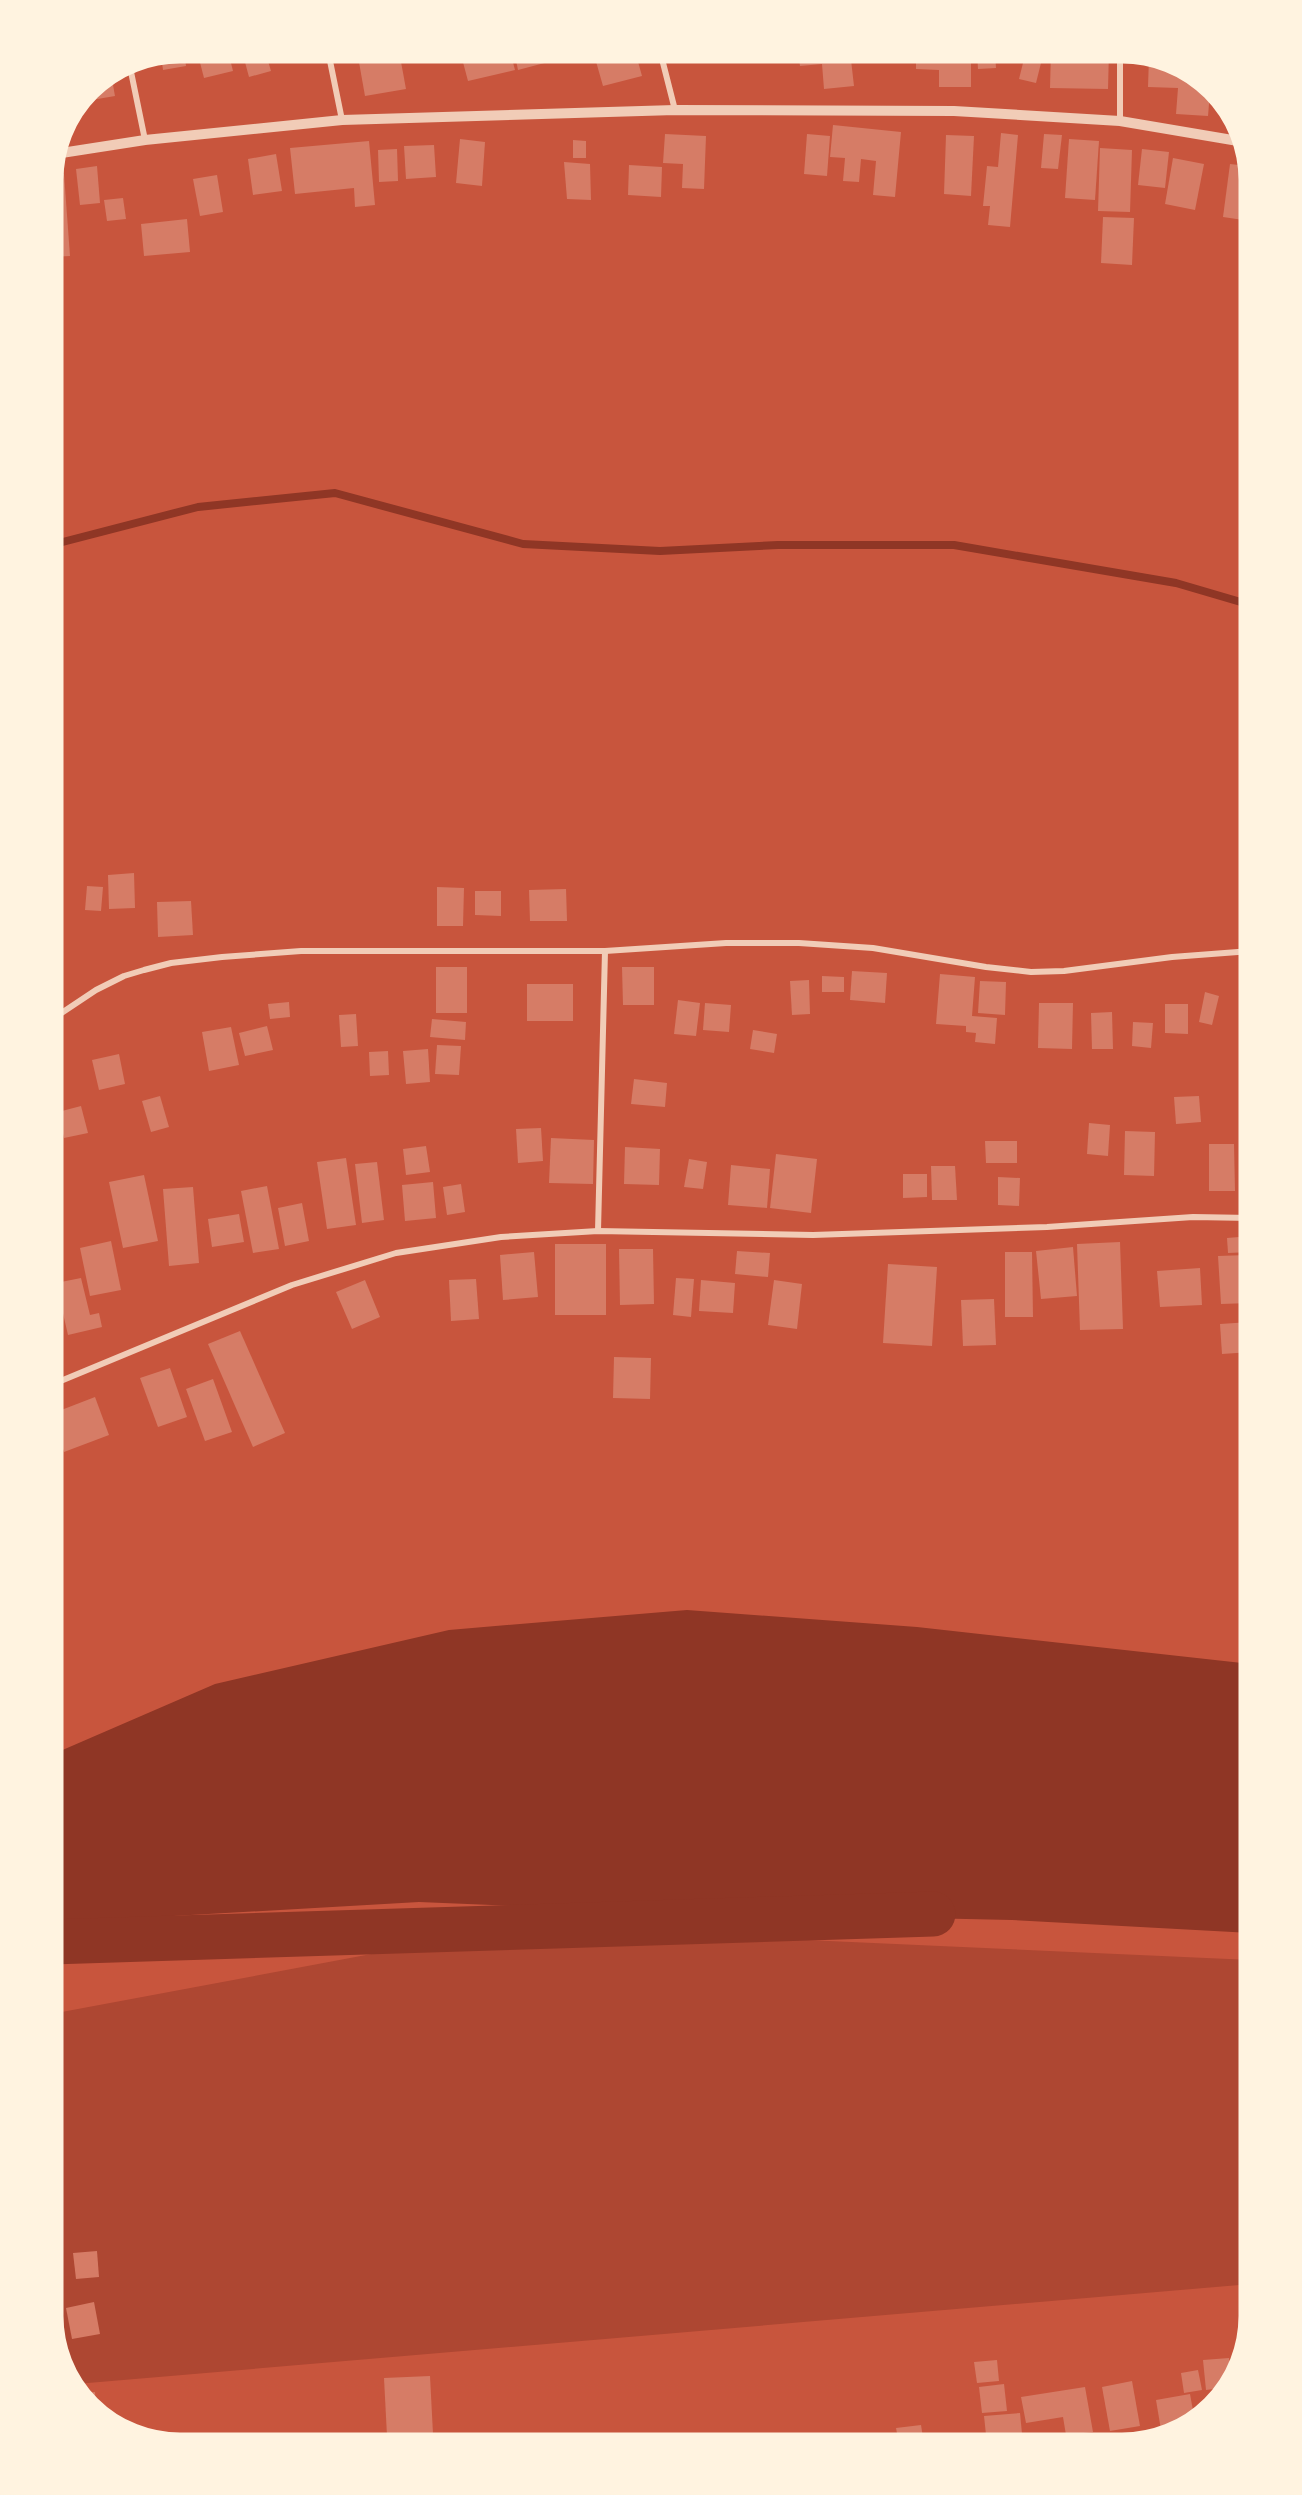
<svg xmlns="http://www.w3.org/2000/svg" width="1302" height="2495" viewBox="0 0 1302 2495" font-family="Roboto,sans-serif">
<style>
.green{fill:#ae4732}
.water{fill:#8f3625}
.lines{fill:none;stroke-linecap:round;stroke-linejoin:round}
.stream{stroke:#8f3625;stroke-width:8}
.river{stroke:#8f3625;stroke-width:45}
.building{fill:#d67c66}
.minor{stroke:#f1ccb7;stroke-width:6}
.tertiary{stroke:#f1ccb7;stroke-width:10}
.rim{fill:none;stroke:#fff3e0;stroke-width:3}
</style>
<rect width="100%" height="100%" fill="#c8553d"/>
<path class="green" d="M516,1927L1251,1960V2284L76,2384L61,2365L51,2316V2014Z"/>
<path class="water" d="M687,1610L917,1627L1251,1664V1933L1012,1920L654,1912L419,1902L51,1923V1755L215,1684L449,1630Z"/>
<g class="lines">
<path class="stream" d="M51,545L198,507L335,493L523,544L660,551L778,545H954L1176,583L1251,605"/>
<path class="river" d="M51,1942L933,1914"/>
</g>
<g class="building">
<path d="M184,51L186,66L163,70L161,55Z"/>
<path d="M197,51H228L233,71L204,78Z"/>
<path d="M242,51H265L271,71L249,77Z"/>
<path d="M357,51H399L406,89L365,96Z"/>
<path d="M460,51H510L515,70L468,81Z"/>
<path d="M514,51H549L552,61L518,70Z"/>
<path d="M593,51H635L642,76L603,86Z"/>
<path d="M760,51H785V62L760,63Z"/>
<path d="M798,51H850L854,86L824,89L822,64L800,66Z"/>
<path d="M916,51H971V87H939V70L916,69Z"/>
<path d="M977,51H995L996,68L978,69Z"/>
<path d="M1026,51H1044L1036,83L1019,79Z"/>
<path d="M1051,51H1109L1108,89L1050,88Z"/>
<path d="M1149,57L1181,68V71L1194,73L1210,92L1208,116L1176,114L1178,88L1148,87Z"/>
<path d="M111,74L115,96L80,102L89,88Z"/>
<path d="M833,125L901,132L895,197L873,195L876,161L861,159L859,182L843,181L845,158L830,157Z"/>
<path d="M1001,133L1018,135L1010,227L988,225L990,206H983L987,166L998,167Z"/>
<path d="M665,134L706,136L704,189L682,188L683,164L663,163Z"/>
<path d="M807,134L830,136L827,176L804,174Z"/>
<path d="M1044,134L1062,135L1058,169L1041,168Z"/>
<path d="M946,135L974,136L971,196L944,194Z"/>
<path d="M460,139L485,142L482,186L456,183Z"/>
<path d="M1069,139L1099,141L1095,200L1065,198Z"/>
<path d="M573,140L586,141V158H573Z"/>
<path d="M369,141L375,205L355,207L354,188L295,194L290,148Z"/>
<path d="M434,145L436,177L406,179L404,146Z"/>
<path d="M1100,148L1132,150L1130,212L1098,211Z"/>
<path d="M397,149L398,181L379,182L378,150Z"/>
<path d="M1142,149L1169,152L1165,188L1138,185Z"/>
<path d="M276,154L282,191L253,195L248,159Z"/>
<path d="M1173,158L1204,164L1195,210L1165,204Z"/>
<path d="M564,162L590,164L591,200L567,199Z"/>
<path d="M1230,164L1248,166L1251,179L1250,221L1223,217Z"/>
<path d="M629,165L662,167L661,197L628,195Z"/>
<path d="M97,166L100,203L80,205L76,169Z"/>
<path d="M64,174L70,256L51,257V175Z"/>
<path d="M217,175L223,212L200,216L193,179Z"/>
<path d="M123,198L126,219L107,221L104,200Z"/>
<path d="M1103,217L1134,218L1132,265L1101,263Z"/>
<path d="M187,219L190,252L144,256L141,224Z"/>
<path d="M134,873L135,908L109,909L108,875Z"/>
<path d="M87,886L103,887L101,911L85,910Z"/>
<path d="M437,887L464,888L463,926H437Z"/>
<path d="M566,889L567,921H530L529,890Z"/>
<path d="M475,891H501V916L475,915Z"/>
<path d="M59,896L63,926L51,927V897Z"/>
<path d="M191,901L193,935L158,937L157,902Z"/>
<rect x="436" y="967" width="31" height="46"/>
<path d="M622,967H654V1005H623Z"/>
<path d="M852,971L887,973L885,1003L850,1000Z"/>
<path d="M940,974L975,977L972,1016L997,1018L995,1044L975,1042L976,1033L966,1032V1026L936,1024Z"/>
<path d="M822,976L844,977V992H822Z"/>
<path d="M809,980L810,1014L792,1015L790,981Z"/>
<path d="M980,981L1006,982L1005,1015L978,1013Z"/>
<rect x="527" y="984" width="46" height="37"/>
<path d="M1205,992L1219,996L1212,1025L1199,1022Z"/>
<path d="M678,1000L700,1003L696,1036L674,1034Z"/>
<path d="M289,1002L290,1017L270,1019L268,1004Z"/>
<path d="M705,1003L731,1005L729,1032L703,1030Z"/>
<path d="M1039,1003H1073L1072,1049L1038,1048Z"/>
<path d="M1165,1004H1188V1034L1165,1033Z"/>
<path d="M1112,1012L1113,1049H1092L1091,1013Z"/>
<path d="M356,1014L358,1046L341,1047L339,1015Z"/>
<path d="M432,1019L466,1022L465,1040L430,1037Z"/>
<path d="M1133,1022L1153,1023L1151,1048L1132,1046Z"/>
<path d="M267,1026L273,1050L245,1056L239,1033Z"/>
<path d="M231,1027L239,1065L209,1071L202,1032Z"/>
<path d="M753,1030L777,1034L774,1053L750,1049Z"/>
<path d="M437,1045L461,1046L459,1075L435,1074Z"/>
<path d="M428,1049L430,1082L406,1084L403,1051Z"/>
<path d="M388,1051L389,1075L370,1076L369,1052Z"/>
<path d="M119,1054L125,1084L99,1090L92,1060Z"/>
<path d="M634,1079L667,1083L665,1107L631,1104Z"/>
<path d="M160,1096L169,1127L151,1132L142,1101Z"/>
<path d="M1199,1096L1201,1122L1176,1124L1174,1097Z"/>
<path d="M81,1106L88,1133L64,1138L58,1112Z"/>
<path d="M1089,1123L1110,1125L1108,1156L1087,1154Z"/>
<path d="M541,1128L543,1161L518,1163L516,1129Z"/>
<path d="M1125,1131L1155,1132L1154,1176L1124,1175Z"/>
<path d="M551,1138L594,1140L593,1184L549,1183Z"/>
<path d="M985,1141H1017V1163H986Z"/>
<path d="M1209,1144H1234L1235,1191H1209Z"/>
<path d="M426,1146L430,1172L406,1175L403,1149Z"/>
<path d="M625,1147L660,1149L659,1185L624,1184Z"/>
<path d="M776,1154L817,1159L811,1213L770,1208Z"/>
<path d="M346,1158L356,1225L327,1229L317,1162Z"/>
<path d="M689,1159L707,1162L703,1189L684,1187Z"/>
<path d="M377,1162L384,1220L362,1223L355,1164Z"/>
<path d="M731,1165L770,1169L767,1208L728,1205Z"/>
<path d="M931,1166H955L957,1200H932Z"/>
<path d="M903,1174H927V1197L903,1198Z"/>
<path d="M144,1175L158,1241L123,1248L109,1182Z"/>
<path d="M998,1177L1020,1178L1019,1206L998,1205Z"/>
<path d="M433,1182L436,1218L405,1221L402,1185Z"/>
<path d="M461,1184L465,1212L447,1215L443,1187Z"/>
<path d="M267,1186L279,1249L253,1253L241,1191Z"/>
<path d="M193,1187L199,1263L169,1266L163,1189Z"/>
<path d="M302,1203L309,1241L285,1246L278,1208Z"/>
<path d="M239,1214L244,1242L212,1247L208,1219Z"/>
<path d="M1251,1236V1252L1228,1253L1227,1238Z"/>
<path d="M111,1241L121,1290L90,1296L80,1248Z"/>
<path d="M1120,1242L1123,1329L1080,1330L1077,1244Z"/>
<rect x="555" y="1244" width="51" height="71"/>
<path d="M1073,1247L1077,1296L1041,1299L1036,1251Z"/>
<path d="M619,1249H653L654,1304L620,1305Z"/>
<path d="M737,1251L770,1253L768,1277L735,1274Z"/>
<path d="M534,1252L538,1297L503,1300L500,1255Z"/>
<path d="M1005,1252H1032L1033,1317H1005Z"/>
<path d="M1247,1255L1250,1303L1221,1304L1218,1256Z"/>
<path d="M888,1264L937,1267L932,1346L883,1343Z"/>
<path d="M1200,1268L1202,1305L1160,1307L1157,1271Z"/>
<path d="M81,1278L90,1315L99,1313L102,1327L68,1335L56,1283Z"/>
<path d="M676,1278L694,1279L691,1317L673,1315Z"/>
<path d="M476,1279L479,1319L451,1321L449,1280Z"/>
<path d="M365,1280L380,1317L352,1329L336,1292Z"/>
<path d="M701,1280L735,1283L733,1313L699,1311Z"/>
<path d="M774,1280L802,1284L797,1329L768,1325Z"/>
<path d="M994,1299L996,1345L963,1346L961,1300Z"/>
<path d="M1250,1322L1251,1352L1222,1354L1220,1324Z"/>
<path d="M240,1331L285,1433L253,1447L208,1344Z"/>
<path d="M614,1357L651,1358L650,1399L613,1398Z"/>
<path d="M170,1368L187,1417L158,1427L140,1378Z"/>
<path d="M213,1379L232,1432L205,1441L186,1389Z"/>
<path d="M95,1397L109,1435L64,1452L51,1414Z"/>
<path d="M97,2251L99,2277L76,2279L73,2253Z"/>
<path d="M94,2302L100,2334L72,2339L66,2308Z"/>
<path d="M1229,2358L1232,2379L1229,2387L1206,2390L1203,2360Z"/>
<path d="M997,2360L999,2381L977,2383L974,2362Z"/>
<path d="M1198,2370L1202,2390L1184,2393L1181,2373Z"/>
<path d="M430,2376L433,2434L387,2436L384,2378Z"/>
<path d="M1132,2381L1140,2426L1110,2431L1102,2387Z"/>
<path d="M1004,2384L1007,2411L982,2413L979,2387Z"/>
<path d="M1085,2387L1093,2432L1066,2435L1063,2417L1026,2423L1021,2397Z"/>
<path d="M95,2392L96,2408L84,2393Z"/>
<path d="M1190,2394L1194,2416L1172,2434L1162,2436L1156,2400Z"/>
<path d="M1020,2413L1023,2444H987L984,2416Z"/>
<path d="M921,2425L924,2444H899L896,2428Z"/>
</g>
<g class="lines">
<g class="minor">
<path d="M328,51L342,120"/>
<path d="M660,51L675,110"/>
<path d="M1120,51V121"/>
<path d="M129,62L145,140"/>
<path d="M51,1020L96,990L124,976L144,970L171,963L222,957L301,951H605L726,943H799L873,948L986,967L1031,972L1064,971L1172,957L1251,951"/>
<path d="M598,1231L605,951"/>
<path d="M51,1385L292,1285L396,1253L501,1237L598,1231L813,1235L1047,1227L1193,1217L1251,1218"/>
</g>
<path class="tertiary" d="M55,154L145,140L342,120L675,110L954,111L1120,121L1244,142"/>
</g>
<path d="M0 0H1302V2495H0ZM180 62H1122A118 118 0 0 1 1240 180V2316A118 118 0 0 1 1122 2434H180A118 118 0 0 1 62 2316V180A118 118 0 0 1 180 62Z" fill="#fff3e0" fill-rule="evenodd"/>
<path class="rim" d="M180 62H1122A118 118 0 0 1 1240 180V2316A118 118 0 0 1 1122 2434H180A118 118 0 0 1 62 2316V180A118 118 0 0 1 180 62Z"/>
</svg>
